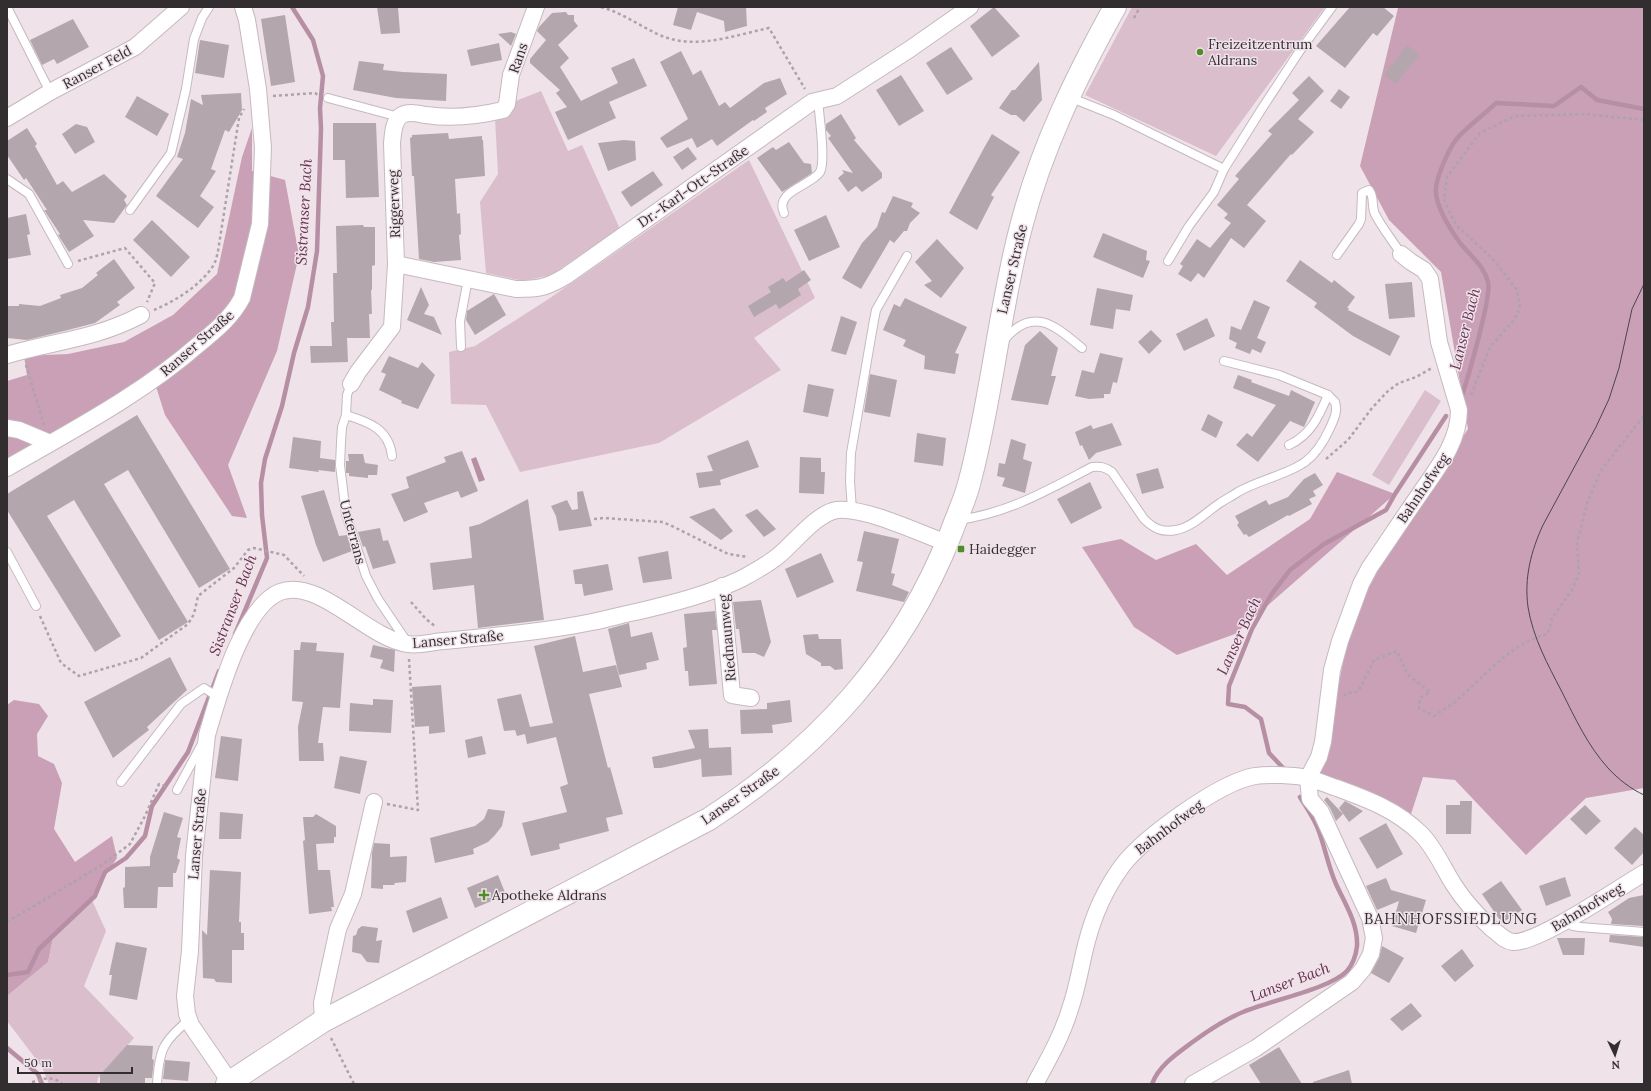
<svg xmlns="http://www.w3.org/2000/svg" width="1651" height="1091" viewBox="0 0 1651 1091" font-family="Lora,serif">
<style>
.green{fill:#dabecc}
.forest{fill:#c9a0b6}
.water{fill:#b68fa4}
.lines{fill:none;stroke-linecap:round;stroke-linejoin:round}
.stream{stroke:#b68fa4;stroke-width:4.5}
.building{fill:#b3a7ad}
.service-casing{stroke:#c5b9bf;stroke-width:10}
.minor-casing{stroke:#c5b9bf;stroke-width:18}
.secondary-casing{stroke:#c5b9bf;stroke-width:24}
.path{stroke:#ada3a8;stroke-width:2.5;stroke-dasharray:3 3;stroke-linecap:butt}
.service{stroke:#fff;stroke-width:8}
.minor{stroke:#fff;stroke-width:16}
.secondary{stroke:#fff;stroke-width:22}
.tram{stroke:#4b4648;stroke-width:1}
.poi-dot{fill:#518c2b;stroke:#efe2e9;stroke-width:1.5}
.labels{text-anchor:middle;stroke-width:3;stroke-linejoin:round;paint-order:stroke}
.poi-label{font-size:14px;fill:#322e30;stroke:#efe2e9;text-anchor:start}
.street-label{font-size:14px;fill:#322e30;stroke:#efe2e9}
.water-label{font-size:15px;font-style:italic;fill:#683352;stroke:#efe2e9}
.neighbourhood-label{font-size:15px;letter-spacing:1px;fill:#322e30;stroke:#efe2e9}
</style>
<rect width="100%" height="100%" fill="#efe2e9"/>
<g class="green">
<path d="M1132,7H1325L1216,156L1085,95Z"/>
<path d="M541,91L568,151L582,145L620,229L551,275L524,281L486,273L480,202L498,174L495,118L518,100Z"/>
<path d="M749,160L815,298L754,338L781,370L659,443L520,472L486,405L451,404L449,352L475,346L550,298Z"/>
<path d="M1425,390L1441,401L1389,485L1372,475Z"/>
<path d="M91,898L106,931L84,986L134,1038L98,1078L97,1084H49L42,1067L7,1021V996L48,962L54,933Z"/>
</g>
<g class="forest">
<path d="M1400,7H1644V788L1586,798L1526,855L1455,780L1423,777L1411,814L1315,784L1326,752L1349,630L1378,567L1468,429L1441,272L1389,220L1360,166L1398,8Z"/>
<path d="M252,128V171L285,180L299,255L277,351L228,465L247,518L232,516L165,415L152,374L59,434L7,458V381L27,375L24,356L68,354L124,342L173,315L217,274L242,157Z"/>
<path d="M1337,472L1395,494L1235,634L1177,655L1134,627L1082,547L1121,539L1156,560L1196,544L1227,575L1310,519Z"/>
<path d="M14,700L39,704L48,716L37,734L38,756L54,764L62,783L54,829L75,862L112,836L117,858L91,898L54,933L48,962L7,996V705Z"/>
</g>
<path class="water" d="M476,457L485,480L479,482L471,459Z"/>
<g class="lines">
<g class="stream">
<path d="M1461,398C1467,381 1492,296 1488,282C1484,266 1471,256 1460,243C1451,231 1434,204 1436,188C1437,176 1448,151 1455,141C1464,129 1485,114 1496,103L1554,106L1581,87L1597,100L1644,109"/>
<path d="M235,634L267,558L262,515L261,483L265,459L282,406L294,353L308,307L317,251L321,129L320,108L323,76L313,40L292,7"/>
<path d="M1285,770L1269,753L1261,719L1245,707L1228,704L1229,686L1252,629L1271,595L1290,570L1324,544L1386,510L1395,494L1446,416"/>
<path d="M7,975L28,972L39,949L95,896L105,872L126,858L145,836L152,806L188,752L219,671"/>
<path d="M7,1048L38,1074L42,1084"/>
<path d="M1152,1084C1159,1065 1178,1053 1194,1041C1209,1030 1226,1019 1243,1012C1268,1001 1330,989 1347,971C1353,964 1356,955 1357,946C1358,923 1345,904 1336,884C1328,866 1325,847 1318,829C1314,818 1306,807 1300,797"/>
</g>
</g>
<g class="building">
<path d="M377,7H398L400,33L381,34Z"/>
<path d="M678,7H746L747,26L725,32L724,21L697,12L691,30L673,25Z"/>
<path d="M994,7L1020,36L992,57L970,26Z"/>
<path d="M1350,7H1383L1394,16L1377,36L1373,33L1345,68L1316,46Z"/>
<path d="M566,12L568,15H574V21L578,26L558,45L569,58L560,67L581,101L618,83L611,68L634,58L647,86L609,102L616,118L568,140L555,112L567,107L556,93L560,90L530,63V59L546,40L537,31L539,27L552,13Z"/>
<path d="M285,15L295,82L271,86L261,19Z"/>
<path d="M73,19L89,47L57,64L54,59L42,65L30,40Z"/>
<path d="M511,32L516,34L511,46L498,34Z"/>
<path d="M200,40L229,45L224,78L195,73Z"/>
<path d="M499,43L502,60L471,66L467,50Z"/>
<path d="M1407,45L1419,55L1396,84L1384,75Z"/>
<path d="M951,47L973,79L947,95L926,63Z"/>
<path d="M681,51L693,75L701,70L719,106L725,102L730,108L764,83L780,78L787,94L765,108L767,112L754,121L753,120L717,146L712,139L697,148L692,138L667,148L660,138L688,119L660,62Z"/>
<path d="M359,61L384,64L383,70L403,72L447,74L446,101L396,98L353,90Z"/>
<path d="M1039,62L1042,100L1024,122L1016,115H1011L999,108L1012,90H1015Z"/>
<path d="M901,75L924,111L899,126L876,90Z"/>
<path d="M1309,76L1324,91L1298,119L1314,132L1292,155L1291,154L1247,205L1266,221L1244,248L1231,238L1204,278L1198,273L1191,282L1178,274L1183,266L1180,264L1197,239L1210,248L1231,223L1224,218L1228,214L1217,205L1239,179L1235,176L1272,134L1268,131L1299,100L1292,93Z"/>
<path d="M1339,89L1350,97L1341,109L1330,101Z"/>
<path d="M241,93L242,110L229,132L225,130L211,169L216,171L200,196L214,207L198,228L156,196L183,159L177,157L185,133L191,99L203,105L201,95Z"/>
<path d="M137,96L169,114L157,136L125,117Z"/>
<path d="M841,114L856,138L854,140L882,173V178L862,192L856,186L848,192L838,178L844,173L842,170L853,173L828,138L831,136L826,130V124Z"/>
<path d="M333,123H376L379,197L346,198L345,160H333Z"/>
<path d="M76,124L87,127L95,142L75,154L62,134Z"/>
<path d="M27,128L37,144L35,146L57,185L63,181L72,192L104,174L127,196L124,200L127,205L114,223L83,220L94,236L69,252L58,235L60,234L44,210H47L26,178L24,180L7,155V141Z"/>
<path d="M448,133L449,139L482,136V140H483L485,176L455,179L457,214L460,213L461,234L459,235L461,260L434,262L419,259L414,176H412L410,138L412,137V135Z"/>
<path d="M992,134L1020,152L991,195L994,197L977,230L949,213L984,148Z"/>
<path d="M624,140L635,141L636,160L608,171L598,143Z"/>
<path d="M789,142L804,163L811,164L812,173L782,192L757,158L773,147L776,150Z"/>
<path d="M688,147L697,159L682,170L673,157Z"/>
<path d="M653,171L663,185L631,207L621,192Z"/>
<path d="M893,196L913,203L911,207L920,213L910,223L907,231H904L894,243L890,240L861,289L842,278L862,243L877,227L882,212L885,213Z"/>
<path d="M26,214L30,234L27,235L31,255L7,259V218Z"/>
<path d="M826,215L840,247L809,261L794,230Z"/>
<path d="M152,220L190,257L171,277L133,240Z"/>
<path d="M363,225L364,227H375V265L372,266V290H371L372,314H369L370,338H347L348,362L311,363L310,346H332L331,322H334L333,273H337L336,226Z"/>
<path d="M1103,233L1147,251L1146,260L1150,261L1143,278L1093,257Z"/>
<path d="M937,239L964,268L941,298L924,285L932,281L915,262Z"/>
<path d="M114,259L135,288L117,302L120,305L95,323L68,330L27,340L7,338V306H19V304L40,306L61,298L60,295L82,288L98,275L96,273Z"/>
<path d="M1300,260L1332,283L1334,280L1355,297L1347,308H1349L1348,310L1400,336L1390,356L1353,336L1314,307L1317,303L1286,281Z"/>
<path d="M804,270L811,280L798,289L801,295L779,309L776,304L754,317L748,306L771,292L768,287L783,278L786,282Z"/>
<path d="M1412,282L1415,317L1389,319L1385,284Z"/>
<path d="M421,287L429,305L424,314L434,317L442,335L407,320Z"/>
<path d="M1097,288L1133,295L1130,311L1116,309L1113,329L1090,325Z"/>
<path d="M494,294L506,315L475,335L466,320L467,311Z"/>
<path d="M905,298L967,327L955,353L959,354L955,374L924,369L925,356L903,346L906,340L883,330L894,304L900,307Z"/>
<path d="M1254,300L1270,307L1257,338L1266,342L1261,353L1252,349L1250,354L1235,348L1237,343L1229,339L1231,326L1241,330Z"/>
<path d="M841,316L857,322L846,355L831,351Z"/>
<path d="M1207,318L1215,336L1184,351L1176,334Z"/>
<path d="M1151,330L1162,341L1149,354L1138,342Z"/>
<path d="M1040,331L1058,348L1051,376H1056L1048,405L1011,400L1025,345Z"/>
<path d="M1100,353L1123,358L1117,383L1113,382L1110,394H1104V398L1089,399L1075,396L1082,370L1094,373Z"/>
<path d="M389,356L418,368L422,362L435,375L418,409L401,403L402,401L379,390L386,374L381,372Z"/>
<path d="M870,374L897,380L890,417L864,412Z"/>
<path d="M1238,375L1252,380L1251,382L1289,396L1291,390L1315,402L1304,427L1290,421L1258,462L1236,445L1247,433L1252,437L1276,405L1233,388Z"/>
<path d="M808,384L834,389L828,417L803,412Z"/>
<path d="M1208,414L1223,422L1216,438L1201,430Z"/>
<path d="M137,415L230,569L199,588L128,470L104,484L188,622L159,640L74,500L47,516L121,636L95,652L7,510V494Z"/>
<path d="M1112,423L1122,445L1096,453L1089,460L1082,445L1080,446L1075,432L1091,425L1093,429Z"/>
<path d="M917,433L946,438L943,466L914,462Z"/>
<path d="M293,437L321,441L320,458L335,460V472L318,470L319,472L289,468Z"/>
<path d="M1011,439L1026,444L1023,459L1032,462L1025,493L1002,486L1005,478L997,476L999,463L1005,464Z"/>
<path d="M748,440L759,467L720,480L721,485L699,488L696,473L713,471L707,456Z"/>
<path d="M462,451L478,491L461,498L458,491L424,503L428,512L404,522L391,494L409,488L406,477L446,462L444,457Z"/>
<path d="M348,454H363L365,463L378,465L377,475H368V478L349,476V473H346V461H349Z"/>
<path d="M800,457L821,458V472H825L824,494L799,493Z"/>
<path d="M1158,468L1164,488L1142,494L1136,474Z"/>
<path d="M1315,473L1323,485L1313,491L1316,496L1309,499L1312,504L1289,516L1288,515L1249,537L1246,534L1244,535L1237,525L1239,523L1235,516L1266,500L1269,505L1288,497L1304,479Z"/>
<path d="M1090,482L1102,508L1071,524L1057,499Z"/>
<path d="M324,490L339,536L347,535L352,551L323,562L316,545L301,496Z"/>
<path d="M583,491L592,526L559,531L556,516L551,506L567,500L572,510L578,509L577,492Z"/>
<path d="M528,499L544,620L478,628L474,585L433,590L430,563L472,558L469,527L480,524Z"/>
<path d="M714,508L733,531L721,540L689,517Z"/>
<path d="M757,509L776,529L764,537L745,515Z"/>
<path d="M380,528L383,541L388,540L396,563L373,569L365,546L363,547L358,532Z"/>
<path d="M864,531L899,539L891,573L895,574L892,585L909,592L904,602L856,591L863,562L857,561Z"/>
<path d="M668,551L672,579L643,583L638,557Z"/>
<path d="M821,553L834,582L797,598L785,569Z"/>
<path d="M608,564L613,590L584,596L582,584H575L573,570Z"/>
<path d="M761,600L771,642L764,657L755,653H742L739,629H736L733,602Z"/>
<path d="M715,611L717,630H712L717,684L689,686L688,671H685L683,648L687,647L684,614Z"/>
<path d="M629,623L631,637L652,632L659,660L646,663L647,669L619,675L608,629Z"/>
<path d="M818,634L819,639H841L843,669L835,670L830,666H821V663L806,654L803,635Z"/>
<path d="M575,636L583,672L616,665L622,687L589,694L608,768L610,767L623,814L606,818L609,831L559,844L560,849L531,856L522,823L567,812L560,787L568,784L556,737L527,744L525,734L517,736L515,730L504,731L497,699L521,694L530,727L553,723L534,646Z"/>
<path d="M301,642L317,643L316,651L344,653L340,708L323,707L318,743H323L324,761H299L298,727L303,702L292,701L294,650H300Z"/>
<path d="M373,645L395,650L394,672L380,668L383,660L370,657Z"/>
<path d="M170,657L187,690L147,727L149,730L113,758L84,702Z"/>
<path d="M441,685L445,732L429,734V726L415,727L412,687Z"/>
<path d="M373,699L393,700L391,733L349,731L350,703L373,705Z"/>
<path d="M790,700L792,722L772,725L773,733L741,734L740,710L767,709V703Z"/>
<path d="M708,729L709,748L731,747L732,775L702,777L701,759L661,768H654L652,757L695,748L688,730Z"/>
<path d="M221,736L242,739L238,781L215,778Z"/>
<path d="M482,736L486,754L468,758L465,740Z"/>
<path d="M340,756L367,761L360,794L334,788Z"/>
<path d="M1327,797L1343,814L1336,821L1330,808L1324,800Z"/>
<path d="M1345,801L1363,811L1349,822L1339,808Z"/>
<path d="M1460,801H1472L1471,834H1446V805H1460Z"/>
<path d="M1585,805L1601,821L1586,835L1570,819Z"/>
<path d="M488,809L505,811L502,826L495,835L488,842L473,849L474,854L435,863L430,838L475,826L484,819Z"/>
<path d="M164,812L183,818L177,837L181,838L177,858L180,860L176,873H173V887H158L157,908H124L123,888L125,887V867L150,866V857Z"/>
<path d="M220,812L243,814L241,839H219Z"/>
<path d="M316,814L336,826V837H334V843L316,844L318,870H330L334,907H331L332,911L309,914L303,841L305,840L303,817H313Z"/>
<path d="M1386,823L1403,854L1377,869L1359,838Z"/>
<path d="M1635,827L1644,835V852L1632,865L1614,848Z"/>
<path d="M374,843L390,844V857L407,856L406,882L395,883L394,885H383V889L371,888L372,853Z"/>
<path d="M210,870L241,872L239,922H241V933H244V950H232V983L216,982L214,979L203,978L202,930L207,935Z"/>
<path d="M498,875L506,895L475,908L467,888Z"/>
<path d="M1565,877L1571,896L1546,906L1539,886Z"/>
<path d="M1386,878L1391,890L1426,900L1416,933L1392,926L1399,901L1377,910L1366,886Z"/>
<path d="M1501,881L1522,910L1502,923L1482,894Z"/>
<path d="M1644,895V926L1611,924L1612,919L1608,912L1629,898Z"/>
<path d="M441,897L448,918L413,933L406,911Z"/>
<path d="M362,926L378,928L376,941L382,940L379,963L367,962L361,954L352,952L353,936L356,935L358,929Z"/>
<path d="M1610,935L1644,937V947L1609,942Z"/>
<path d="M1557,938H1585L1584,955H1563Z"/>
<path d="M116,942L147,948L137,1000L109,995L112,975H109Z"/>
<path d="M1382,946L1404,958L1389,983L1371,973L1379,958Z"/>
<path d="M1462,949L1474,966L1455,982L1441,966Z"/>
<path d="M1411,1003L1422,1016L1402,1031L1390,1019Z"/>
<path d="M127,1045L153,1046L152,1059L154,1060L152,1078H145V1084H100V1075Z"/>
<path d="M1279,1047L1302,1084H1261L1249,1065Z"/>
<path d="M165,1060L190,1062L188,1081L163,1079Z"/>
<path d="M1349,1070L1352,1084H1313V1082Z"/>
</g>
<g class="lines">
<defs>
<g id="service">
<path d="M7,7L50,92"/>
<path d="M1069,97L1114,115L1224,169"/>
<path d="M328,98L399,117"/>
<path d="M7,179L29,194L68,264"/>
<path d="M130,210L171,153L186,89L194,39L202,18L209,7"/>
<path d="M784,213C774,191 811,186 820,172C826,161 819,114 818,100"/>
<path d="M1337,255L1359,224L1361,219L1362,193L1369,190C1375,197 1371,206 1375,214C1382,228 1393,241 1401,254"/>
<path d="M1168,261L1189,226L1214,192L1224,169L1261,110L1299,52L1332,7"/>
<path d="M1002,339H1005C1034,305 1056,327 1082,348"/>
<path d="M461,347L460,321L468,279"/>
<path d="M351,384L347,395L346,415L342,427L341,442L340,465L346,514L366,576L378,599L407,642"/>
<path d="M346,415C369,422 389,429 392,456"/>
<path d="M1289,445C1311,435 1319,416 1328,395"/>
<path d="M852,510L850,481L851,453L874,320L876,310L907,256"/>
<path d="M957,520C1007,514 1048,490 1092,467C1100,466 1105,467 1112,472L1144,519C1153,528 1162,533 1176,530C1193,527 1206,512 1220,503C1226,499 1232,496 1238,492C1258,480 1287,475 1305,462C1316,454 1324,441 1330,428C1334,419 1338,412 1335,402L1328,395L1279,375L1224,361"/>
<path d="M7,552L36,606"/>
<path d="M121,782L181,704L204,688L218,697"/>
<path d="M177,790L202,744"/>
<path d="M1565,921L1573,926L1580,927L1644,932"/>
<path d="M157,1084C159,1050 163,1041 189,1020"/>
</g>
<g id="minor">
<path d="M7,118L50,92L135,47L181,7"/>
<path d="M396,264L516,289C539,289 546,288 566,276L812,102L837,96L910,49L970,7"/>
<path d="M7,355C54,341 96,339 141,315"/>
<path d="M351,384L358,372L392,327L396,264L392,143C393,135 393,120 402,115C409,111 419,114 426,115C452,119 478,116 503,110L507,104L511,75L536,7"/>
<path d="M7,428L19,430L50,443"/>
<path d="M7,468C73,430 142,394 199,344C216,330 232,317 242,298L260,224L263,148L258,89L247,20L243,7"/>
<path d="M722,586L732,695L751,698"/>
<path d="M323,1021L322,1003L338,929L353,894L374,802"/>
<path d="M230,1082L191,1025L187,1014L185,996L190,951L194,856L207,735C218,698 242,607 280,592C319,577 368,639 408,644C418,646 432,642 443,641C493,636 543,632 592,622C608,619 624,614 640,611C674,603 709,594 741,579C754,572 767,565 778,556C794,543 817,513 837,510C865,507 919,533 947,543"/>
<path d="M1035,1084C1048,1060 1062,1036 1070,1009C1078,987 1081,963 1087,941C1094,914 1106,888 1122,866C1144,837 1220,782 1255,776C1268,774 1295,775 1308,778C1317,780 1327,785 1337,788C1367,799 1397,810 1421,834C1435,848 1443,868 1454,885C1464,901 1477,915 1491,928C1498,933 1504,941 1513,942C1537,944 1620,887 1644,873"/>
<path d="M1193,1084L1256,1048L1352,982L1363,969L1371,954L1374,938L1370,918L1321,812L1310,799L1308,778L1319,757L1323,742L1332,670L1340,641L1361,584L1370,567C1386,544 1401,521 1417,498C1435,471 1459,444 1459,410L1439,342L1430,279L1424,270L1411,262L1401,254"/>
</g>
<path id="secondary" d="M227,1084L323,1021L709,819C820,747 902,657 951,533C957,516 966,498 970,480C992,397 999,310 1021,227C1041,149 1076,77 1115,7"/>
</defs>
<use href="#service" class="service-casing"/>
<use href="#minor" class="minor-casing"/>
<use href="#secondary" class="secondary-casing"/>
<g class="path">
<path d="M601,7C623,13 641,27 662,36C697,50 735,35 769,28L805,89"/>
<path d="M1134,18L1140,7"/>
<path d="M273,96L315,93L318,95"/>
<path d="M78,261L125,248L155,283L147,302"/>
<path d="M154,310C175,301 200,286 213,266C216,261 217,256 218,251L239,118L244,109"/>
<path d="M26,365L44,425"/>
<path d="M1471,395L1490,347L1514,320L1520,308L1517,290L1492,258L1456,225L1444,200L1447,177L1480,133L1515,116L1585,114L1644,120"/>
<path d="M1326,459L1348,440L1372,408L1388,391L1399,383L1416,377L1432,368"/>
<path d="M594,519L604,518L662,522L670,525L728,554L748,557"/>
<path d="M411,602L426,619L436,627"/>
<path d="M40,616L61,663L79,676L141,658L188,624L194,614L198,596L234,568L248,550L254,548L284,555L304,576"/>
<path d="M1344,696L1347,693L1358,692L1374,660L1397,651L1407,674L1430,692L1420,698L1419,708L1434,716C1441,711 1448,707 1455,702C1484,677 1509,644 1548,634L1552,618L1572,590L1579,573L1577,542L1588,500L1602,469L1642,418L1644,413"/>
<path d="M387,804L418,810L409,659"/>
<path d="M7,922L102,865L130,844L145,816L159,784L167,787"/>
<path d="M331,1038L354,1084"/>
<path d="M32,1082C44,1079 52,1075 62,1084"/>
</g>
<use href="#service" class="service"/>
<use href="#minor" class="minor"/>
<use href="#secondary" class="secondary"/>
<path class="tram" d="M1644,284L1632,309L1619,368L1609,399L1596,427L1543,525C1531,551 1524,578 1528,607C1533,638 1548,665 1562,692C1575,718 1588,746 1608,768C1618,779 1631,789 1644,795"/>
</g>
<g class="poi-dot">
<circle cx="1200" cy="52" r="4"/>
<rect x="957" y="545" width="8" height="8" rx="2"/>
<path d="M482 889h4v4h4v4h-4v4h-4v-4h-4v-4h4z"/>
</g>
<g class="labels">
<g class="poi-label">
<text x="1208" y="49">Freizeitzentrum<tspan x="1208" dy="16">Aldrans</tspan></text>
<text x="969" y="554">Haidegger</text>
<text x="492" y="900">Apotheke Aldrans</text>
</g>
<g class="street-label">
<text transform="translate(518 58) rotate(-71)" y="5">Rans</text>
<text transform="translate(97 67) rotate(-28)" y="5">Ranser Feld</text>
<text transform="translate(693 186) rotate(-35)" y="5">Dr.-Karl-Ott-Straße</text>
<text transform="translate(394 204) rotate(-92)" y="5">Riggerweg</text>
<text transform="translate(1012 269) rotate(-77)" y="5">Lanser Straße</text>
<text transform="translate(197 343) rotate(-41)" y="5">Ranser Straße</text>
<text transform="translate(1423 488) rotate(-56)" y="5">Bahnhofweg</text>
<text transform="translate(353 532) rotate(75)" y="5">Unterrans</text>
<text transform="translate(727 638) rotate(-95)" y="5">Riednaunweg</text>
<text transform="translate(458 639) rotate(-5)" y="5">Lanser Straße</text>
<text transform="translate(740 795) rotate(-35)" y="5">Lanser Straße</text>
<text transform="translate(1169 827) rotate(-37)" y="5">Bahnhofweg</text>
<text transform="translate(197 834) rotate(-85)" y="5">Lanser Straße</text>
<text transform="translate(1587 907) rotate(-31)" y="5">Bahnhofweg</text>
</g>
<g class="water-label">
<text transform="translate(304 212) rotate(-87)" y="5">Sistranser Bach</text>
<text transform="translate(1465 329) rotate(-76)" y="5">Lanser Bach</text>
<text transform="translate(233 605) rotate(-69)" y="5">Sistranser Bach</text>
<text transform="translate(1239 636) rotate(-65)" y="5">Lanser Bach</text>
<text transform="translate(1290 982) rotate(-21)" y="5">Lanser Bach</text>
</g>
<g class="neighbourhood-label">
<text x="1451" y="924">BAHNHOFSSIEDLUNG</text>
</g>
</g>
<rect width="1651" height="1091" fill="none" stroke="#322e30" stroke-width="16"/>
<g transform="translate(1615 1055) rotate(176)" stroke="#efe2e9" stroke-width="3" paint-order="stroke">
<path d="M0-3L7 15L0 10L-7 15Z" fill="#322e30"/>
<text y="-6" font-size="11" font-weight="bold" text-anchor="middle" fill="#322e30">N</text>
</g>
<path d="M18 1067v6h114v-6" fill="none" stroke="#322e30" stroke-width="2"/>
<text x="24" y="1067" font-size="12" fill="#322e30" stroke="#efe2e9" stroke-width="3" paint-order="stroke">50 m</text>
</svg>
